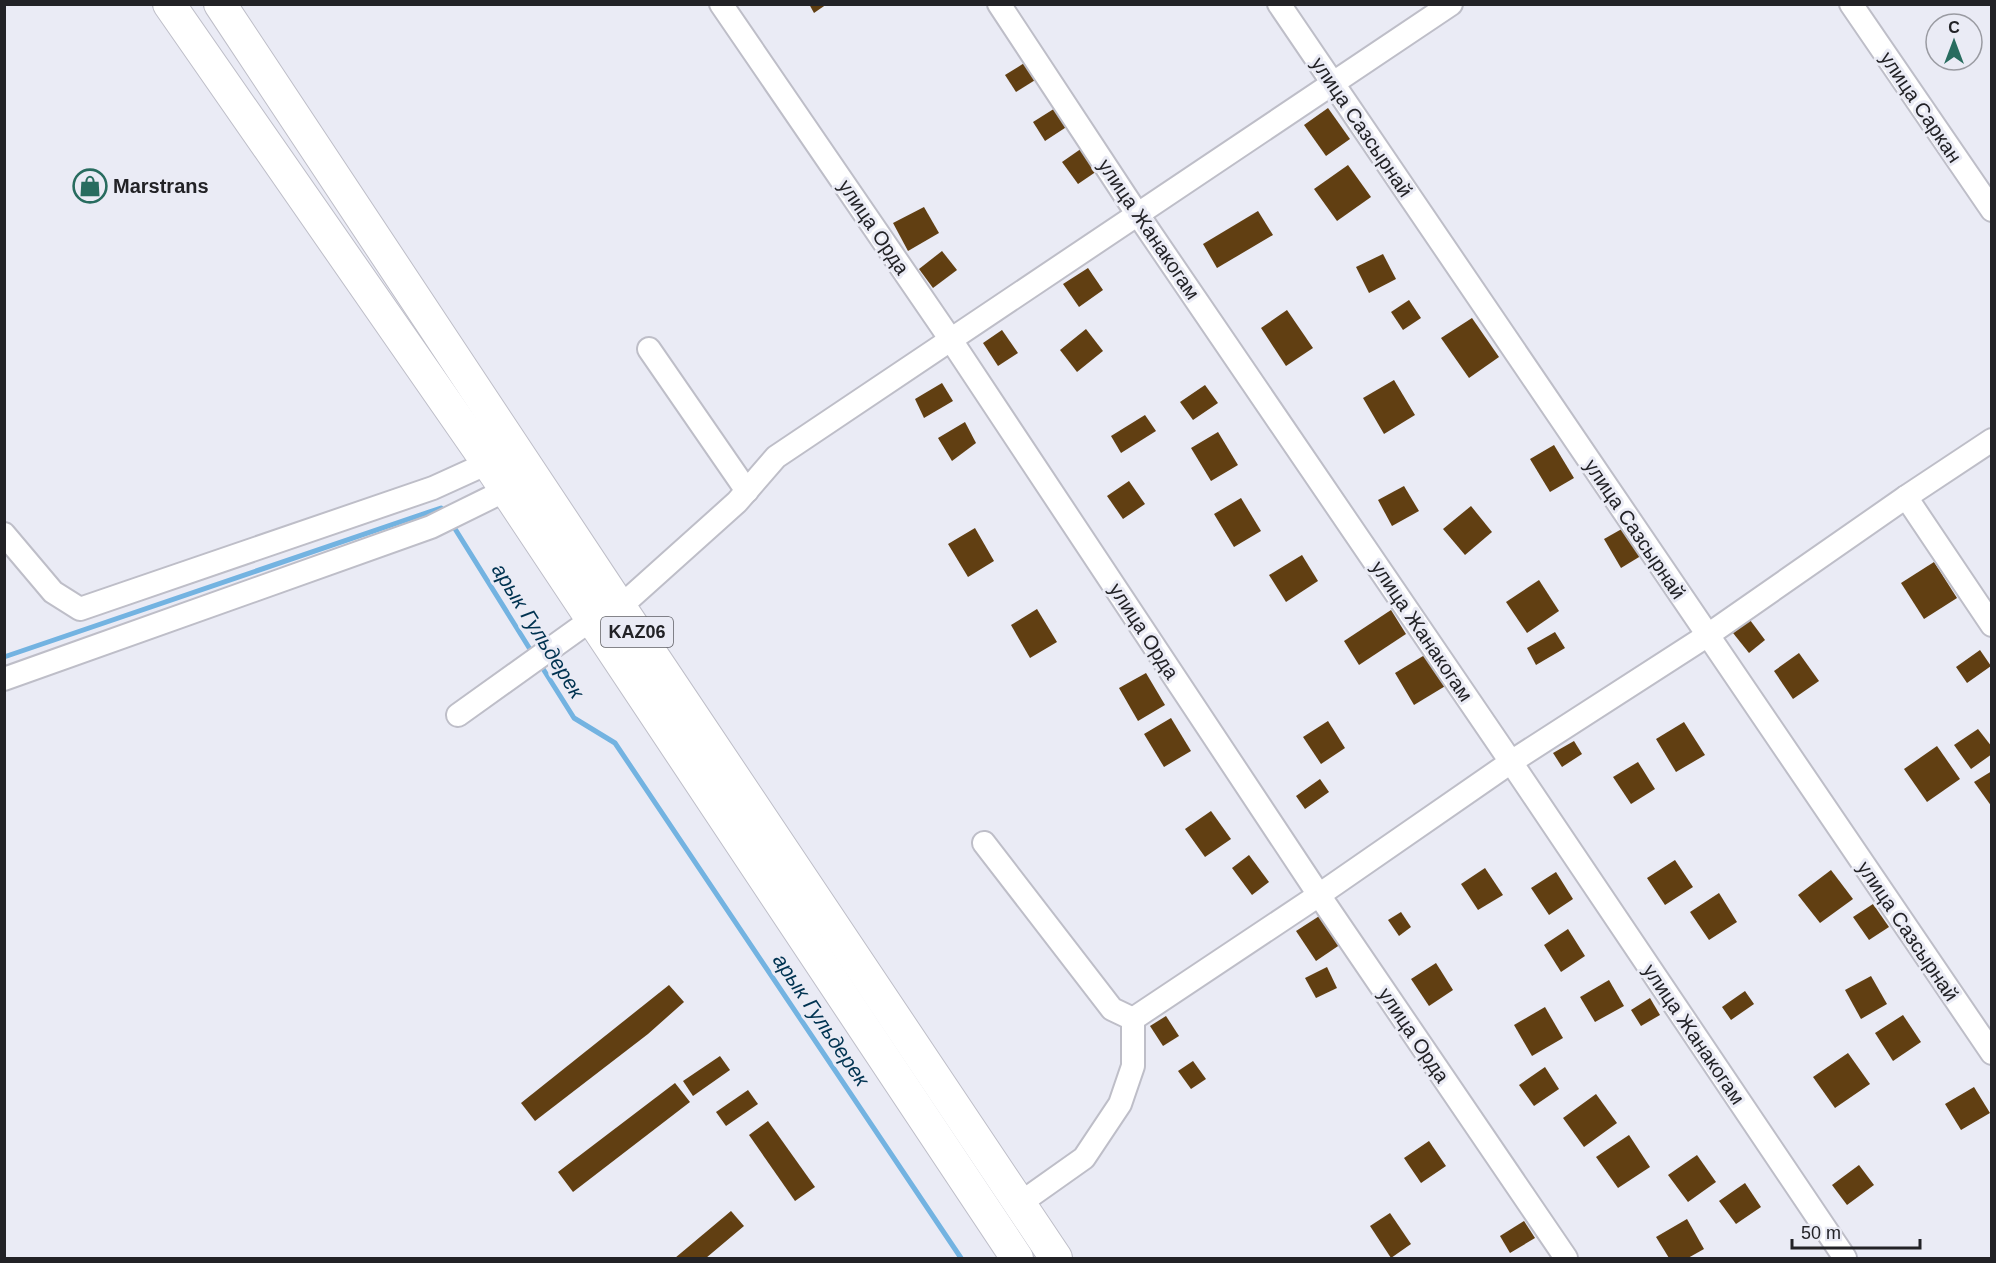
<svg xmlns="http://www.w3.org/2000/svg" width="1996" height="1263" viewBox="0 0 1996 1263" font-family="Arial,sans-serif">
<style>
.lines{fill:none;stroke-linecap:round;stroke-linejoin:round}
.stream{stroke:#73b3e1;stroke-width:5}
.building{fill:#613f12}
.minor-casing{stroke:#bebec8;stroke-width:26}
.highway-casing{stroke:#bebec8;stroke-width:34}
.minor{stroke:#fff;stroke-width:22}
.highway{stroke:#fff;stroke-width:32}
.labels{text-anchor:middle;stroke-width:6;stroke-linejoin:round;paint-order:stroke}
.shield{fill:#eaebf5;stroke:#5e5e64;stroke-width:1.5}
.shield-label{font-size:18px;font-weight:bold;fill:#222226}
.street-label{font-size:20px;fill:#222226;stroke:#eaebf5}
.poi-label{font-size:20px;font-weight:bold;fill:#222226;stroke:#eaebf5;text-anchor:start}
.water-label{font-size:21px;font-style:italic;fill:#003351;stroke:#eaebf5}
</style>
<rect width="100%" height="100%" fill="#eaebf5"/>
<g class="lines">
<g class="stream">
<path d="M452,524L533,654"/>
<path d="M4,657L441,508L445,514"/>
<path d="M540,664L574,718L615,743L961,1258"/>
</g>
</g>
<g class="building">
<path d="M809,4H827L814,13Z"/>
<path d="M1029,60L1040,77L1016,92L1005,75Z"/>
<path d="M1060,105L1071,124L1045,141L1033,122Z"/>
<path d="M1328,108L1350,139L1326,156L1304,125Z"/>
<path d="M1085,146L1100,169L1078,184L1062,162Z"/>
<path d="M1348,165L1371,197L1337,221L1314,189Z"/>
<path d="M924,207L939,233L908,251L893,223Z"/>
<path d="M1258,211L1273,235L1217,268L1203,244Z"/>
<path d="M942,251L957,270L933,288L919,269Z"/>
<path d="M1383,254L1396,279L1369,293L1356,267Z"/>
<path d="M1088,268L1103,290L1079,307L1063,284Z"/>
<path d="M1409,300L1421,318L1403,330L1391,312Z"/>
<path d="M1287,310L1313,348L1286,366L1261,328Z"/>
<path d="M1472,318L1499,357L1469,378L1441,338Z"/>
<path d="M1086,329L1103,351L1077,372L1060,350Z"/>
<path d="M1002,330L1018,353L998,366L983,343Z"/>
<path d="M1394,380L1415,415L1384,434L1363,398Z"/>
<path d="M942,383L953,401L924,418L915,399Z"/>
<path d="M1205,385L1218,403L1193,420L1180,402Z"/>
<path d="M1145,415L1156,431L1121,453L1111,436Z"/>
<path d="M965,422L976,443L952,461L938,438Z"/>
<path d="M1218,432L1238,465L1211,481L1191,448Z"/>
<path d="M1554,445L1574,478L1550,492L1530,459Z"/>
<path d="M1129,481L1145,504L1123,519L1107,496Z"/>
<path d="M1404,486L1419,511L1392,526L1378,500Z"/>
<path d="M1241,498L1261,531L1234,547L1214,514Z"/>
<path d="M1471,506L1492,532L1465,555L1443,529Z"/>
<path d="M1627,526L1644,554L1621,568L1604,539Z"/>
<path d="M975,528L994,561L968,577L948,544Z"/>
<path d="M1302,555L1318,581L1286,602L1269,575Z"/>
<path d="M1934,562L1957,598L1924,619L1901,583Z"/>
<path d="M1539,580L1559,611L1527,633L1506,602Z"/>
<path d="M1037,609L1057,642L1030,658L1011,625Z"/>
<path d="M1391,610L1406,634L1359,665L1344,641Z"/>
<path d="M1750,620L1765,640L1749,653L1733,633Z"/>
<path d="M1555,632L1565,648L1536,665L1527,648Z"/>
<path d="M1980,650L1991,666L1967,683L1956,667Z"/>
<path d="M1428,653L1447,685L1414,705L1395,673Z"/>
<path d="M1799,653L1819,681L1793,699L1774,671Z"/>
<path d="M1146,673L1165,705L1138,721L1119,688Z"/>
<path d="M1171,718L1191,751L1164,767L1144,734Z"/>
<path d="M1328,721L1345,748L1321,764L1303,737Z"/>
<path d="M1684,722L1705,755L1676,772L1656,739Z"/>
<path d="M1978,729L1992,747V754L1971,769L1954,745Z"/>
<path d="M1574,741L1582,754L1562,767L1553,753Z"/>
<path d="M1937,746L1960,779L1927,802L1904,769Z"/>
<path d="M1638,762L1655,789L1631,804L1613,777Z"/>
<path d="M1992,771V807L1974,782Z"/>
<path d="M1320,779L1329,792L1305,809L1296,796Z"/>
<path d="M1211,811L1231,839L1205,857L1185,829Z"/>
<path d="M1249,855L1269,882L1252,895L1232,868Z"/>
<path d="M1675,860L1693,887L1665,905L1647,878Z"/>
<path d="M1485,868L1503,895L1478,910L1461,884Z"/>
<path d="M1831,870L1853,899L1820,923L1798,895Z"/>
<path d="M1556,872L1573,899L1549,915L1531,888Z"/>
<path d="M1719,893L1737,922L1709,940L1690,912Z"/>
<path d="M1873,904L1889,927L1869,940L1853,917Z"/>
<path d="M1401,912L1411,927L1399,936L1388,920Z"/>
<path d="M1324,913L1344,942L1316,961L1296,931Z"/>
<path d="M1568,929L1585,956L1561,972L1544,945Z"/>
<path d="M1436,963L1453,990L1429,1006L1411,979Z"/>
<path d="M1327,967L1337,988L1316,998L1305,978Z"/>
<path d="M1871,976L1887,1004L1861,1019L1845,990Z"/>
<path d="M1609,980L1624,1006L1595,1022L1580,997Z"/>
<path d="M669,985L684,1002L648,1034L535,1121L521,1103Z"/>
<path d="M1745,991L1754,1004L1731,1020L1722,1007Z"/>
<path d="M1650,998L1660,1015L1641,1026L1631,1010Z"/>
<path d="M1545,1007L1563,1038L1532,1056L1514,1025Z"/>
<path d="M1903,1015L1921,1042L1893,1061L1875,1033Z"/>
<path d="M1166,1016L1179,1036L1163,1046L1150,1026Z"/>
<path d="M1848,1053L1870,1084L1835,1108L1813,1077Z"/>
<path d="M720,1056L730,1070L693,1096L683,1081Z"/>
<path d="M1193,1061L1206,1079L1191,1089L1178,1071Z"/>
<path d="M1545,1067L1559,1089L1534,1106L1519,1085Z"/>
<path d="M675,1083L690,1102L573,1192L558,1172Z"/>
<path d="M1974,1087L1990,1113L1961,1130L1945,1104Z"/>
<path d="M748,1090L758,1104L726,1126L716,1112Z"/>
<path d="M1596,1094L1617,1123L1584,1147L1563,1118Z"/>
<path d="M768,1121L815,1187L795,1201L749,1135Z"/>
<path d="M1629,1135L1650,1167L1618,1188L1596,1157Z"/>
<path d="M1429,1141L1446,1166L1421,1183L1404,1158Z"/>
<path d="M1697,1155L1716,1182L1688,1202L1668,1175Z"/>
<path d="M1859,1165L1874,1185L1847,1205L1832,1185Z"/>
<path d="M1745,1183L1761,1207L1736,1224L1719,1201Z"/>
<path d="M731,1211L744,1226L706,1258H675Z"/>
<path d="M1390,1213L1411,1244L1391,1258L1370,1226Z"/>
<path d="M1687,1219L1704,1249L1688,1258H1669L1656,1237Z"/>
<path d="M1524,1221L1535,1238L1510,1253L1500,1236Z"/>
</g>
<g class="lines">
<defs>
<g id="minor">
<path d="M721,4L951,340L1319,895L1566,1258"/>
<path d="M999,4L1132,206L1511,762L1845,1258"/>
<path d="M1279,4L1992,1053"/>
<path d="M1851,4L1992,210"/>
<path d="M649,349L747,491"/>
<path d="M1906,497L1992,625"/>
<path d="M4,534L53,592L80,609L433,488L488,463"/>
<path d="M620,607L737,502L776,457L1451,4"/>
<path d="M4,679L431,527L506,490"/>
<path d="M458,715L592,619"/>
<path d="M984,843L1112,1009L1133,1019"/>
<path d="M1019,1204L1084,1158L1120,1104L1133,1066V1019L1319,895L1511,762L1708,635L1906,497L1992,440"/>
</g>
<g id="highway">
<path d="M169,4L488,463L1017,1258"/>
<path d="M220,4L620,607L1056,1258"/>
</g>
</defs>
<use href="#minor" class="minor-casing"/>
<use href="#highway" class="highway-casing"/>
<use href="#minor" class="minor"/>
<use href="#highway" class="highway"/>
</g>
<defs>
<symbol id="shop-ring" viewBox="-11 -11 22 22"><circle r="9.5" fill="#eaebf5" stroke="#286c5f" stroke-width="1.5"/><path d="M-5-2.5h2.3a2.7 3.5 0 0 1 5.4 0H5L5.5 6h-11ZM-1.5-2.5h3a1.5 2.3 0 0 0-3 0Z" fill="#286c5f"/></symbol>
</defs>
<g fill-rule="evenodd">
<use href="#shop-ring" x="71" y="167" width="38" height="38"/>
</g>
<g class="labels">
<rect class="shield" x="601" y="617" width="72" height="30" rx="4.5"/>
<g class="shield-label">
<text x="637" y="638">KАZ06</text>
</g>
<g class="street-label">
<text transform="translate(1921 107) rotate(56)" y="7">улица Саркан</text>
<text transform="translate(1362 127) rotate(56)" y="7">улица Сазсырнай</text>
<text transform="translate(874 227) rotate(56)" y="7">улица Орда</text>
<text transform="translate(1149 229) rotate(56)" y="7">улица Жанакогам</text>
<text transform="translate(1635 529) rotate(56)" y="7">улица Сазсырнай</text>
<text transform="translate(1144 631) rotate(57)" y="7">улица Орда</text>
<text transform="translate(1422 631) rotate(56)" y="7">улица Жанакогам</text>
<text transform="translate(1908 931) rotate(56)" y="7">улица Сазсырнай</text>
<text transform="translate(1694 1034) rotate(56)" y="7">улица Жанакогам</text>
<text transform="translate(1414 1035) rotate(56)" y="7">улица Орда</text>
</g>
<g class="poi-label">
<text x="113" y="193">Marstrans</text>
</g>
<g class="water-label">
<text transform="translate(538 631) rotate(58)" y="7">арык Гульдерек</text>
<text transform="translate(821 1020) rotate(56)" y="7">арык Гульдерек</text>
</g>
</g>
<rect width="1996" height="1263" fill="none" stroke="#222226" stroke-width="12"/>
<g transform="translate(1954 42)"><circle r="28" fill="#eaebf5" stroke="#9a9ba2" stroke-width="1.5"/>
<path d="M0-4.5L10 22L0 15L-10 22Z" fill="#286c5f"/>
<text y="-9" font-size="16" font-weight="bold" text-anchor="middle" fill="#222226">С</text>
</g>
<path d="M1792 1239v9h128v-9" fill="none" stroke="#222226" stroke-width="3"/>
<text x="1801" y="1239" font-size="18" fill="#222226" stroke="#eaebf5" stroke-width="4.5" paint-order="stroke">50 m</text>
</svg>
